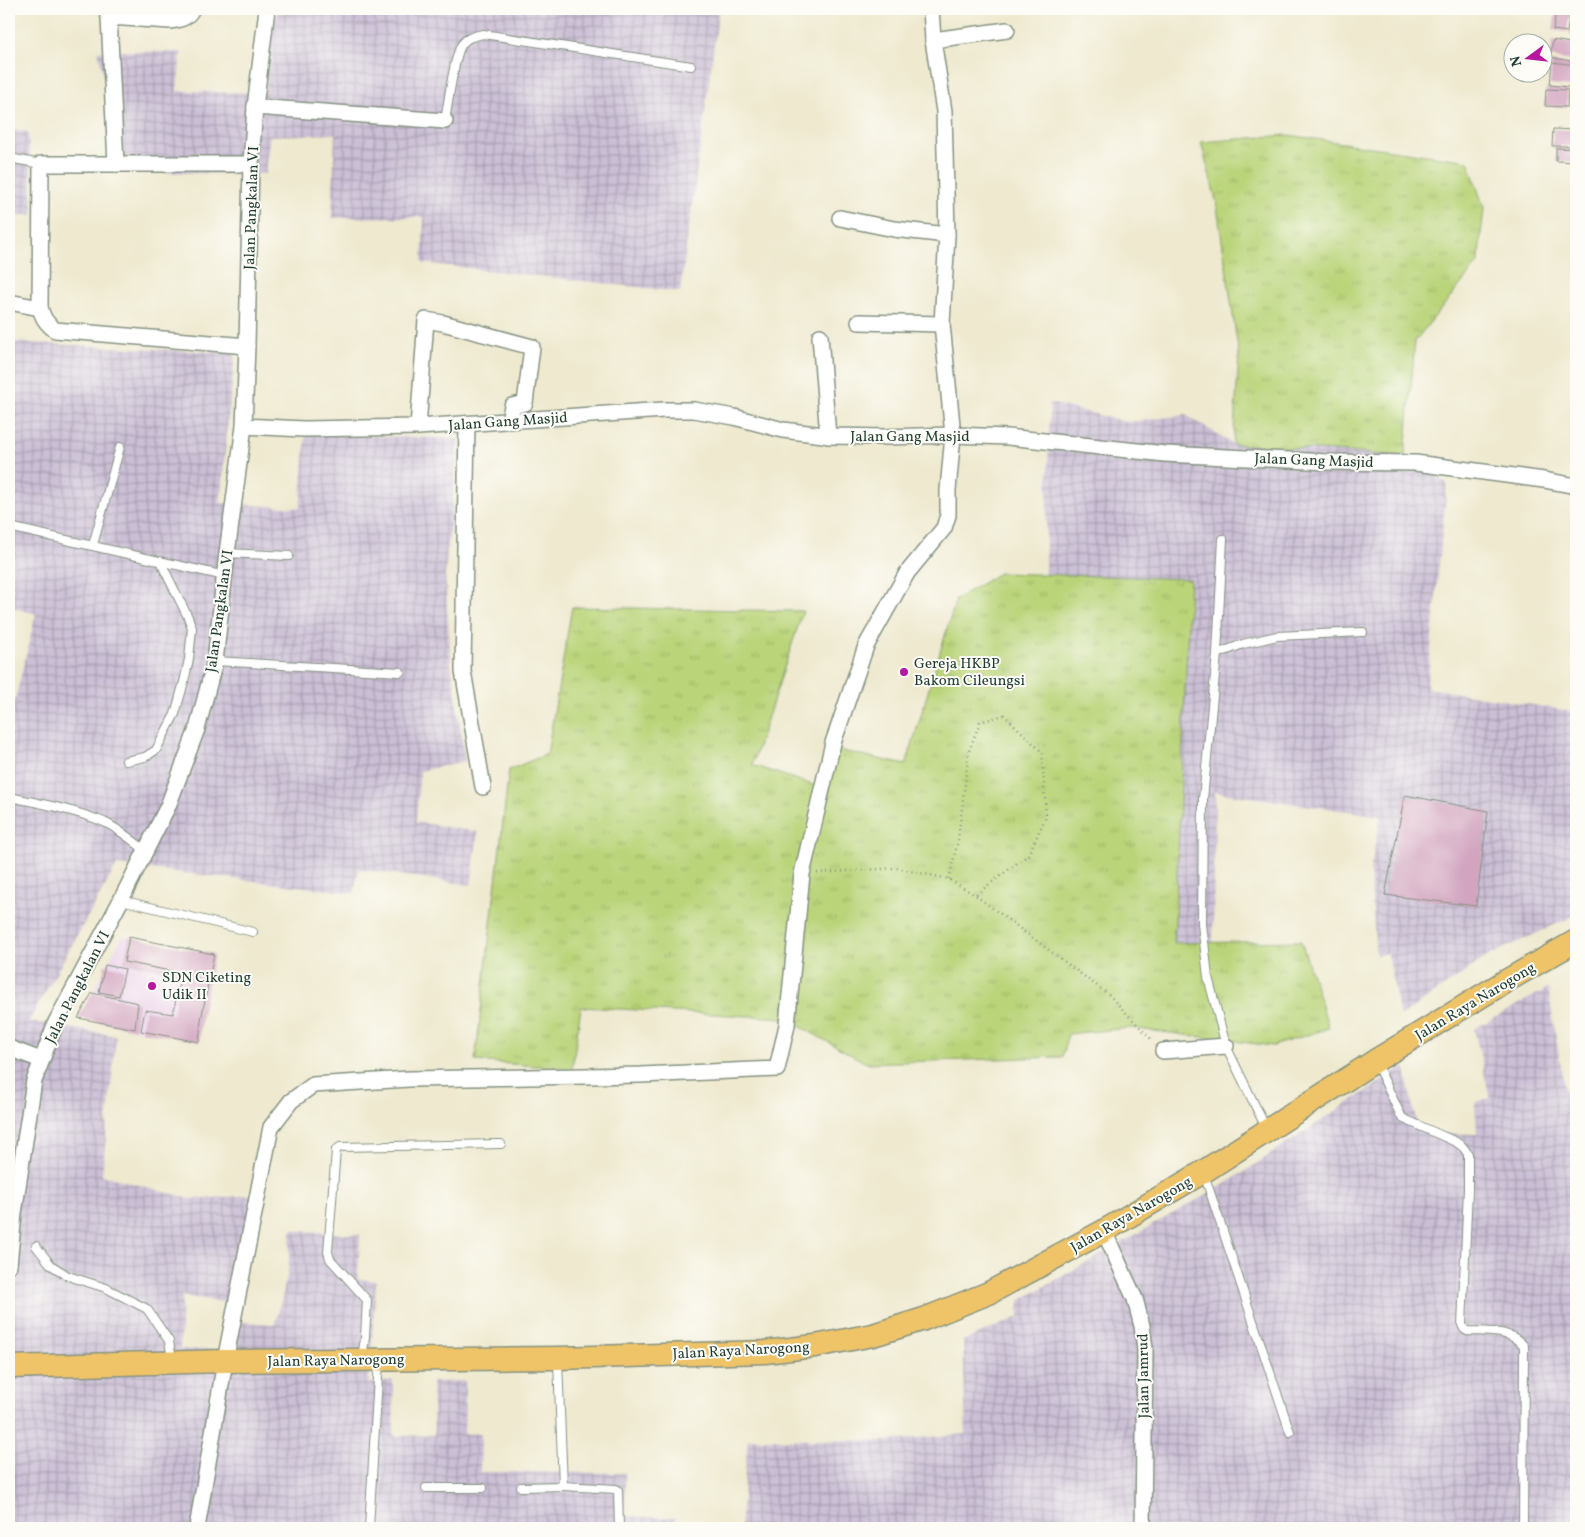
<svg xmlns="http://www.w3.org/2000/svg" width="1585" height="1537" viewBox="0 0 1585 1537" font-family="Vollkorn,serif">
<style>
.built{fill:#ebd1eb}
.industrial{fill:url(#industrial-grid)}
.grass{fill:url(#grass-tufts);stroke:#6c8856}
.building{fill:#d2a4bf}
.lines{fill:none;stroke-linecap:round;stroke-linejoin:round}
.service-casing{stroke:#869382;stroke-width:10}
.minor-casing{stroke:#869382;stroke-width:18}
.primary-casing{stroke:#869382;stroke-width:25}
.path{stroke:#869382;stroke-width:2.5;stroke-dasharray:1 4;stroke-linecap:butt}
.service{stroke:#fff;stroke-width:8}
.minor{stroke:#fff;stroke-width:15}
.primary{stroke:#efc469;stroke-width:22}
.poi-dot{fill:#b5179e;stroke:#fdfcf7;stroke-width:2}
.labels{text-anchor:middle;stroke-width:4;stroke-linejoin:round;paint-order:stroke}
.street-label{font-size:15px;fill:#1f3d34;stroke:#fdfcf7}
.poi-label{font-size:15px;fill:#1f3d34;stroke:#fdfcf7;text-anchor:start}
</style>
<defs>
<pattern id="industrial-grid" width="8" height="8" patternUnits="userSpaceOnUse" patternTransform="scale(1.25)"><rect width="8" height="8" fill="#cbbfd5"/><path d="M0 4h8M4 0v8" fill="none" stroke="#a49cae"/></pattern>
<pattern id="grass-tufts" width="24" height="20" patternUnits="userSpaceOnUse" patternTransform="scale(1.25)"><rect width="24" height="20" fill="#bad479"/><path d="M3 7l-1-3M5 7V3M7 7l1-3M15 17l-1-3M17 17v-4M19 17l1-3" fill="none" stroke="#9fb769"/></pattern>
</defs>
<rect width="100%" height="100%" fill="#fdfcf7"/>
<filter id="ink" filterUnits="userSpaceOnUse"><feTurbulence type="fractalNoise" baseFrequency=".02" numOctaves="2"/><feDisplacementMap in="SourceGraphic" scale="10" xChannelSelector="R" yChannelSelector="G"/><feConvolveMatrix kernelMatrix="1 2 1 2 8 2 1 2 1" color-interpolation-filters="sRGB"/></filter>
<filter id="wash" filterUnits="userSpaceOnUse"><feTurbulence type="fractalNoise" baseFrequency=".0096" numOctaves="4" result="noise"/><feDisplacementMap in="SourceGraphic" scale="20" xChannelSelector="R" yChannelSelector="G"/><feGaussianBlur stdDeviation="1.12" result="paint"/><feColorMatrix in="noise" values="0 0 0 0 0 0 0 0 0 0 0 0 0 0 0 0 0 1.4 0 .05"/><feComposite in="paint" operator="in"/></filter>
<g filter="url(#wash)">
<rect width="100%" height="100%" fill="#eee9cf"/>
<path class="built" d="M122,937H129L214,954L201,1020L199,1042L78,1018Z"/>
<g class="industrial">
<path d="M278,9H719L680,292L422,263L424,217L332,218L335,134L270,136L265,174L114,172L110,102L98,51L181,52L177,91L265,93L271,40Z"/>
<path d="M9,130L28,132L33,215H9Z"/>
<path d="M9,342L235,353L220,503L300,508L306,434L459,439L445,575L451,663L465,761L420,771L416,822L478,832L471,885L359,869L354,893L117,865L29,1021L116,1036L102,1175L191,1199L254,1195L237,1304L182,1296L180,1349L227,1350L235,1321L275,1324L288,1273L291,1230L360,1235L358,1279L376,1281L369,1383L393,1380L394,1436L434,1435L432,1382L465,1381L464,1434L481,1433L480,1472L625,1473V1516L675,1518V1528H9V724L36,614L9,607Z"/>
<path d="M1050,403L1127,422L1186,415L1233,444L1405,456L1447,483L1427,688L1576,712V915L1488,956L1400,1017L1388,953L1376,955L1370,871L1381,816L1215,792L1213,943L1174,944L1190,579L1045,574Z"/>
<path d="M1548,988L1569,1117L1576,1116V1528H740L748,1439L884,1441L966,1434L963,1341L1019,1317V1301L1230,1181L1404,1066L1416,1121L1434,1133L1477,1134L1475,1102L1490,1098L1474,1029Z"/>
</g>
<g class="grass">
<path d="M1288,135L1468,161L1484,208L1478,263L1415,341L1405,456L1233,444L1239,356L1216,200L1201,142Z"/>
<path d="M999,573L1190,579L1174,943L1301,941L1329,1028L1273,1046L1130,1028L1068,1034L1062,1057L866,1063L785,1018L581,1007L572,1069L475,1061L509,770L547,754L572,607L803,611L752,765L819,787L838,750L906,765L956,599Z"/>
</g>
<g id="blocks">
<g class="building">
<path d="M1556,10L1570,12L1567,32L1553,30Z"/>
<path d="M1573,15L1576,16V36L1569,34Z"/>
<path d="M1553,40L1576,44V62L1550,57Z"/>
<path d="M1552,62L1576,65V88L1550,85Z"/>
<path d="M1546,89L1568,90L1567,107L1545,106Z"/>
<rect x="1572" y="94" width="4" height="16"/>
<path d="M1553,129L1576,130V146H1552Z"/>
<path d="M1556,148L1576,149V162L1556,161Z"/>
<path d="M1405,795L1488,811L1476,906L1385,895Z"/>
<path d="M129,937L214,954L201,1020L199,1042L141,1031L145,1010L173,1014L181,973L124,962Z"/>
<path d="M105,965L125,969L119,996L99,992Z"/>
<path d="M92,993L138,1003L135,1029L78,1018Z"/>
</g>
</g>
</g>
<g filter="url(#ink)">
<use href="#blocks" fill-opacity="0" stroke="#869382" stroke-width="1"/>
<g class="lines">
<defs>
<g id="service">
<path d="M445,121C448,105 454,55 462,44C467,37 475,36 483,34L691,66"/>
<path d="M9,158L41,164"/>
<path d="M9,527L225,576"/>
<path d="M1223,539L1217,654L1203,799L1202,924L1208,977L1226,1046L1266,1128"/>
<path d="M93,545L120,447"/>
<path d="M227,553L289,556"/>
<path d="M1217,654L1243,644L1277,636L1363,632"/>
<path d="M215,661L400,672"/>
<path d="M126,761L145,757L156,750L175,714L184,682L189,659L192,628L188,617L160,561"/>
<path d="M9,797C38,803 76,810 104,822C119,829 132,840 146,851"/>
<path d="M121,900L253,932"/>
<path d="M1376,1063L1402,1118L1456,1142L1463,1147L1468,1154V1189L1462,1325L1464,1329L1467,1331C1487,1332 1510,1329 1524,1346L1523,1528"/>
<path d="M1204,1174L1290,1432"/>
<path d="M36,1246L51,1265L68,1276L106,1288L147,1309L169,1341L172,1360"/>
<path d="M362,1359L365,1337L367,1300L330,1259L328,1252L336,1150L340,1147L501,1144"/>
<path d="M558,1361L563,1486L616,1489L618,1490L619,1528"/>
<path d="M521,1487L563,1486"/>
<path d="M426,1488H483"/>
<path d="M369,1528L379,1361"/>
</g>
<g id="minor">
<path d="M106,9L109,17L116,164"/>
<path d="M109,17L170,21C180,20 187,18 192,9"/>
<path d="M933,40L1007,30"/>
<path d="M255,107L445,121"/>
<path d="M840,218L894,229L947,235"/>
<path d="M9,302L40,308C43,318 46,323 55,330L247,346"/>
<path d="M40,308L41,164H251"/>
<path d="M859,322L942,324"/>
<path d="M820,336L828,436"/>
<path d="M467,424L463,671L483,787"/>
<path d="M244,426L304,429L418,427L664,410H694L734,417L783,430L832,436L885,437L953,435L1008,437L1165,454L1328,462L1415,463L1544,480L1576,486"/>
<path d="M418,427L426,320L443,323L532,347L525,403L512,406L509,421"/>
<path d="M9,1048L41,1060"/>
<path d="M1163,1051L1226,1046"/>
<path d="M1104,1231L1135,1299L1142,1326L1145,1349L1143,1528"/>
<path d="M9,1265L14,1213L34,1081L56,1022L121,900L168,806L197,729L215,661L227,553L244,426L247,346L251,164L255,107L267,9"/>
<path d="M197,1528L225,1361L271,1127L291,1101L313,1085L409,1079L641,1075L777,1069L787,1025L802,874L833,743L866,646L907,573L944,528L948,515V490L953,435L942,324L947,235L944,111L933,40L931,9"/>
</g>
<path id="primary" d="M9,1367L225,1361L558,1358L765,1352L815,1346L873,1335L924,1319L989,1293L1104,1231L1203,1172L1375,1061L1506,981L1576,941"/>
</defs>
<use href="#service" class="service-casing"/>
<use href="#minor" class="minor-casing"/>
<use href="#primary" class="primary-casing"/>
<g class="path">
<path d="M817,873L896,868L949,879L975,895L1108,994L1153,1041"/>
<path d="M949,879L958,840L969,751L980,722L1004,715L1042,752L1046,817L1028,855L975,895"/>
</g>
<use href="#service" class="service"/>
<use href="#minor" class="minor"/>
<use href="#primary" class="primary"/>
</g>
</g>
<g class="poi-dot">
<circle cx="904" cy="672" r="5"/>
<circle cx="152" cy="986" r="5"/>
</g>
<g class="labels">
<g class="street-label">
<text transform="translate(251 208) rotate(-88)" y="5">Jalan Pangkalan VI</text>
<text transform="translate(508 421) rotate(-4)" y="5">Jalan Gang Masjid</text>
<text x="910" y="441">Jalan Gang Masjid</text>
<text transform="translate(1314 460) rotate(2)" y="5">Jalan Gang Masjid</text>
<text transform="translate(219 611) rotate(-82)" y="5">Jalan Pangkalan VI</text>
<text transform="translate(77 987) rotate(-63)" y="5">Jalan Pangkalan VI</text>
<text transform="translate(1475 1001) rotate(-31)" y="5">Jalan Raya Narogong</text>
<text transform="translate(1131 1214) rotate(-30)" y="5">Jalan Raya Narogong</text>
<text transform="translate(741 1350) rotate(-3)" y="5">Jalan Raya Narogong</text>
<text transform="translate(336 1360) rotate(-1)" y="5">Jalan Raya Narogong</text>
<text transform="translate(1143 1376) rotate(-91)" y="5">Jalan Jamrud</text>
</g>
<g class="poi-label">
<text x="914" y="668">Gereja HKBP<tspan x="914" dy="17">Bakom Cileungsi</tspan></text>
<text x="162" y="982">SDN Ciketing<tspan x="162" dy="17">Udik II</tspan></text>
</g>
</g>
<rect width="1585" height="1537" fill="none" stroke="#fdfcf7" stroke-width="30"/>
<g transform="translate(1528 58) rotate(255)"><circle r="24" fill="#fdfcf7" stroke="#a4b0a9"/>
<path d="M0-4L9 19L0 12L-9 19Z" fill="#b5179e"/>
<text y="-8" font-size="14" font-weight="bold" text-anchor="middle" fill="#1f3d34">N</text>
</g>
</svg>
